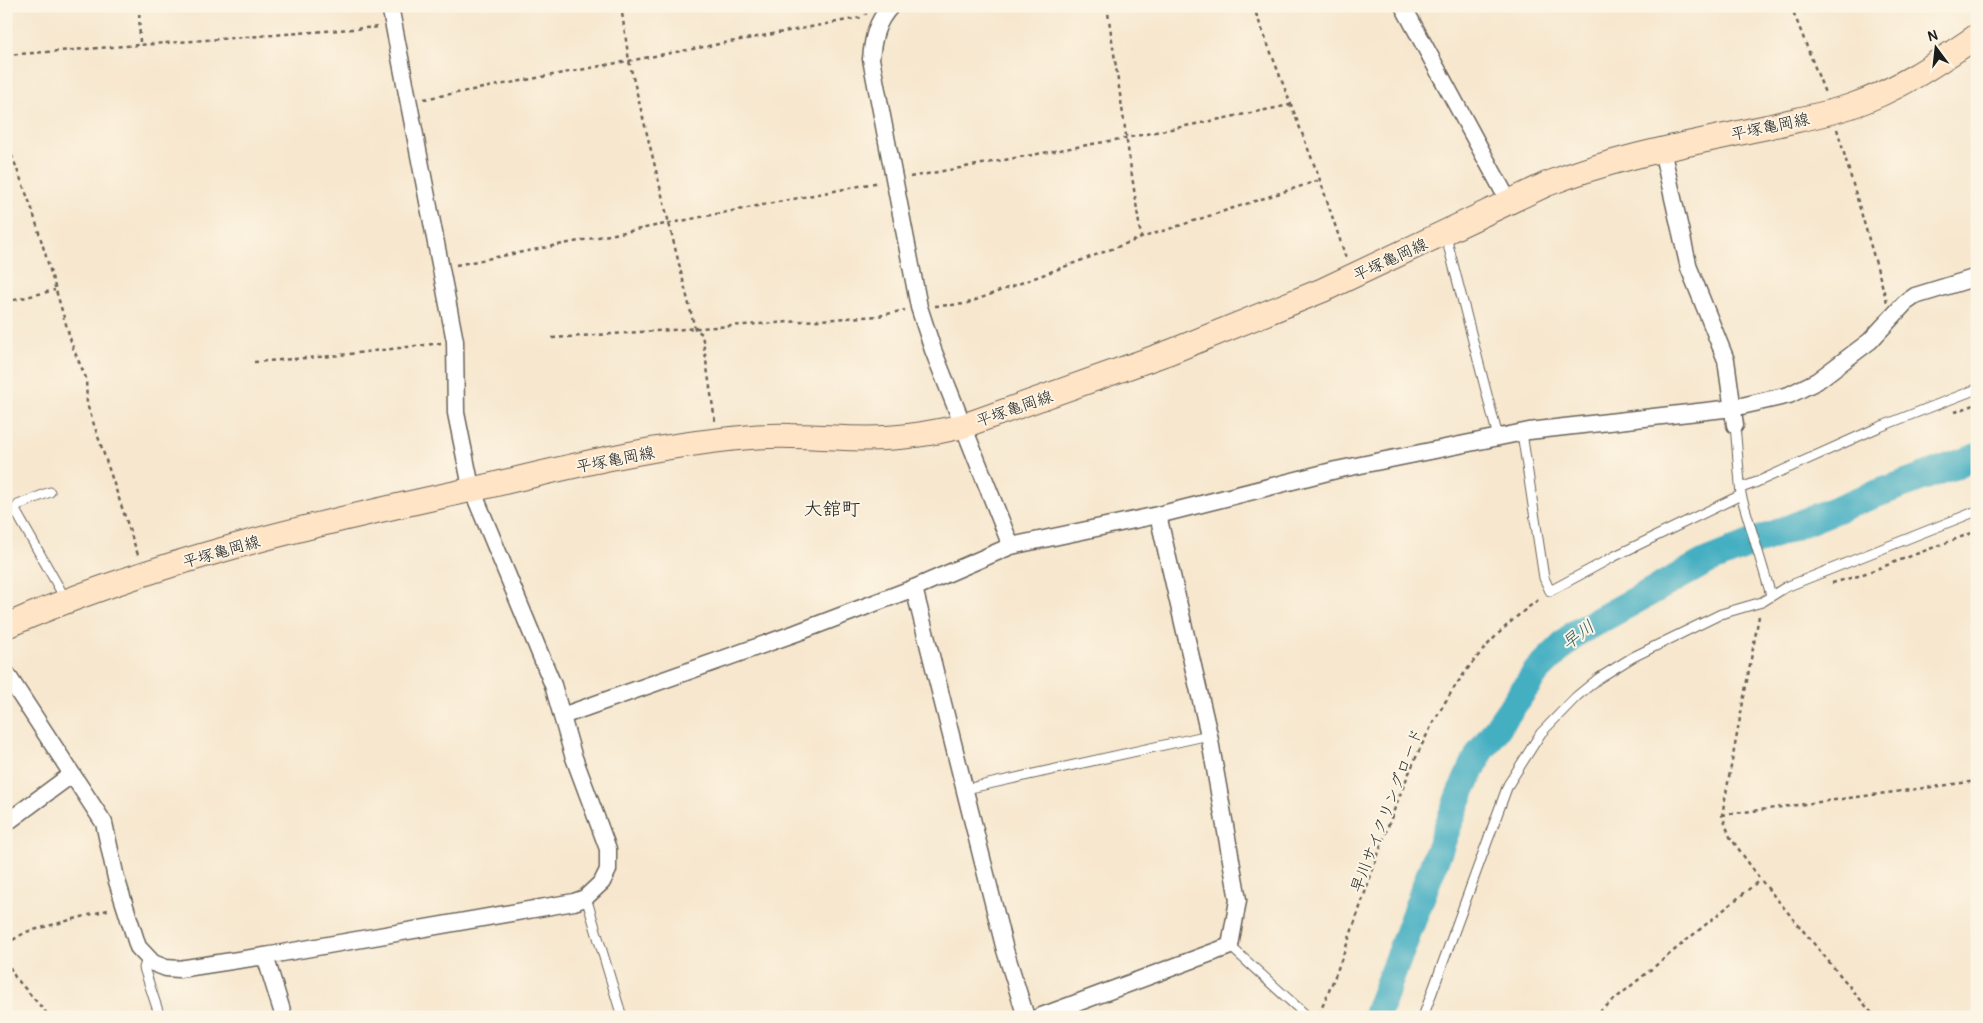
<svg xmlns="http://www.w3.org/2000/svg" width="1983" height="1023" viewBox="0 0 1983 1023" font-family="Pangolin,'Klee One',sans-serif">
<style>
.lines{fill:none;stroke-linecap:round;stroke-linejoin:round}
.river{stroke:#44afc2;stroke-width:28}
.lane-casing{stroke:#69635a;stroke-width:11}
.street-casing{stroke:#69635a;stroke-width:19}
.secondary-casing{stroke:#69635a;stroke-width:26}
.path{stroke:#69635a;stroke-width:2.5;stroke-dasharray:4 4;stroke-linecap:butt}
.lane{stroke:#fff;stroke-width:9}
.street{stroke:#fff;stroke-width:16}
.secondary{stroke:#ffe4c6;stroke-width:24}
.labels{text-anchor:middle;stroke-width:4;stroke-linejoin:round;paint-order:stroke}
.street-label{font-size:16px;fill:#1c1c1c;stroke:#fcf5e5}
.water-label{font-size:18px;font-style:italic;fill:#2e5e67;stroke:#fcf5e5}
.quarter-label{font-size:19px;fill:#1c1c1c;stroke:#fcf5e5}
</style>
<rect width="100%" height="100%" fill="#fcf5e5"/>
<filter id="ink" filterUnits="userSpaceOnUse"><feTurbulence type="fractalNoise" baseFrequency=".02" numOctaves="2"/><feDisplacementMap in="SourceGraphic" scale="10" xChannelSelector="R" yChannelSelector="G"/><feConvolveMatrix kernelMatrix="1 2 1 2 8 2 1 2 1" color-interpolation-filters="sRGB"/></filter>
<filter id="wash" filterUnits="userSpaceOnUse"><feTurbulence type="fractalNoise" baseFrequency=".0096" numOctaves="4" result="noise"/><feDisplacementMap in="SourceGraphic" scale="20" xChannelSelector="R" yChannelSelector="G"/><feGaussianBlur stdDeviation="1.12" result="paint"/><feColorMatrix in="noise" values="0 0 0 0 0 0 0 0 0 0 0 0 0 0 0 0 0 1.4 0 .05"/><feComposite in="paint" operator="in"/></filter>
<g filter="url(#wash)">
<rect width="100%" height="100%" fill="#f7e7ce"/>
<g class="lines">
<path class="river" d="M1376,1017L1460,794L1479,754L1537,671L1576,633L1705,562L1857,501L1977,457"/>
</g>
</g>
<g filter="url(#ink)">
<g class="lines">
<defs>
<g id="lane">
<path d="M1445,233L1498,437"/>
<path d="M1735,425L1741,495L1771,595"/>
<path d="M1522,433L1544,578L1550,591L1615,556L1741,495"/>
<path d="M1741,488L1757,482L1877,428L1977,389"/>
<path d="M50,492L18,505L15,510L66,600"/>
<path d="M966,789L1209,735"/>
<path d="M585,898L588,904L622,1017"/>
<path d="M1230,946L1308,1017"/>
<path d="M147,958L144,968L160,1017"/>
<path d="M1423,1017L1508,785L1541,733L1577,696L1599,678L1633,657L1721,614L1762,602L1786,587L1977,511"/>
</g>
<g id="street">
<path d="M891,6C876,22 873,38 871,59L919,307L933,350L1011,546"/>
<path d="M1403,6L1509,202"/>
<path d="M1662,150L1689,268L1726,360L1735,425"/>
<path d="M914,588L1005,950L1026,1017"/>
<path d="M6,673L104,823L116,878L138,947L153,963L166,968L179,969L265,956L574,902L585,898L602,882L608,870V849L573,755L553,685L471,487L456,413L455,341L390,6"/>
<path d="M562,716L796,633L914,588L1011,546L1158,515L1336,470L1529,431L1733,408L1789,395L1817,381L1870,341L1905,303L1915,296L1977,277"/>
<path d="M6,823L71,775"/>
<path d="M265,956L284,1017"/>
<path d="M1039,1017L1230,946L1238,900L1209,735L1158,515"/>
</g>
<path id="secondary" d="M6,626C154,561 313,524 470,490C545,473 621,453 697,443C728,439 760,435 791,436C822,436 854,440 885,438C911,437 937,432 963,426L1170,352L1323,290L1547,184C1618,156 1693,143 1767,127C1795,120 1824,115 1851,106C1898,90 1937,63 1977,36"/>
</defs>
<use href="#lane" class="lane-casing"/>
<use href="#street" class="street-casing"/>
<use href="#secondary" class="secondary-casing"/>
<g class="path">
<path d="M139,6L140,44"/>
<path d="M621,6L629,61L695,329L702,334L715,421"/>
<path d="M864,6L866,15"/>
<path d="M1107,6L1141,237"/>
<path d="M1253,6L1320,180L1346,258"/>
<path d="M1791,6L1825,93"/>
<path d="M6,55L379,27"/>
<path d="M424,99L864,17"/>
<path d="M1837,129L1887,302"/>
<path d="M6,140L32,209L73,348L86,378L87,404L138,555"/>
<path d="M910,177L1126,138L1290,105"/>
<path d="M456,265L880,182"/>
<path d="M6,302L55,290"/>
<path d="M935,306L965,304L1141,238L1320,180"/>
<path d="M552,338L878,316L905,310"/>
<path d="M254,362L332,356L441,343"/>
<path d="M1955,412L1977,404"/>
<path d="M1832,583L1858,576L1977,531"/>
<path d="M1759,616L1722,815L1730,837L1760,879L1875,1017"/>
<path d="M1722,815L1977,781"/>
<path d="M6,944L26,932L111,909"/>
<path d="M6,960L15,977L50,1017"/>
<path d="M1319,1014C1384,871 1403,694 1541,598"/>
<path d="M1593,1017L1760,880"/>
</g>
<use href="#lane" class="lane"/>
<use href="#street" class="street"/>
<use href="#secondary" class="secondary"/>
</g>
</g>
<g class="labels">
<g class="street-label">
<text transform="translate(1770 126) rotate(-12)" y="6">平塚亀岡線</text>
<text transform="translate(1390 259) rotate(-25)" y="6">平塚亀岡線</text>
<text transform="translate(1014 408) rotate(-19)" y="6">平塚亀岡線</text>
<text transform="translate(615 459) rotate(-11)" y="6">平塚亀岡線</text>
<text transform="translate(221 551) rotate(-16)" y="6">平塚亀岡線</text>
<text transform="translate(1386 810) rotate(-69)" y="6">早川サイクリングロード</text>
</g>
<g class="water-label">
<text transform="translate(1578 635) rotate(-37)" y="6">早川</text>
</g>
<g class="quarter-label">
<text x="832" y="515">大舘町</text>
</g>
</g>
<rect width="1983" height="1023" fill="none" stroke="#fcf5e5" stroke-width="25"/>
<g transform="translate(1936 48) rotate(345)" stroke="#fcf5e5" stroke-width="4" paint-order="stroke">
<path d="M0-4L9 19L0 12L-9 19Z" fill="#1c1c1c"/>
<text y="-8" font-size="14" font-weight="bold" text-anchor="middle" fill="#1c1c1c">N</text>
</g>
</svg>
